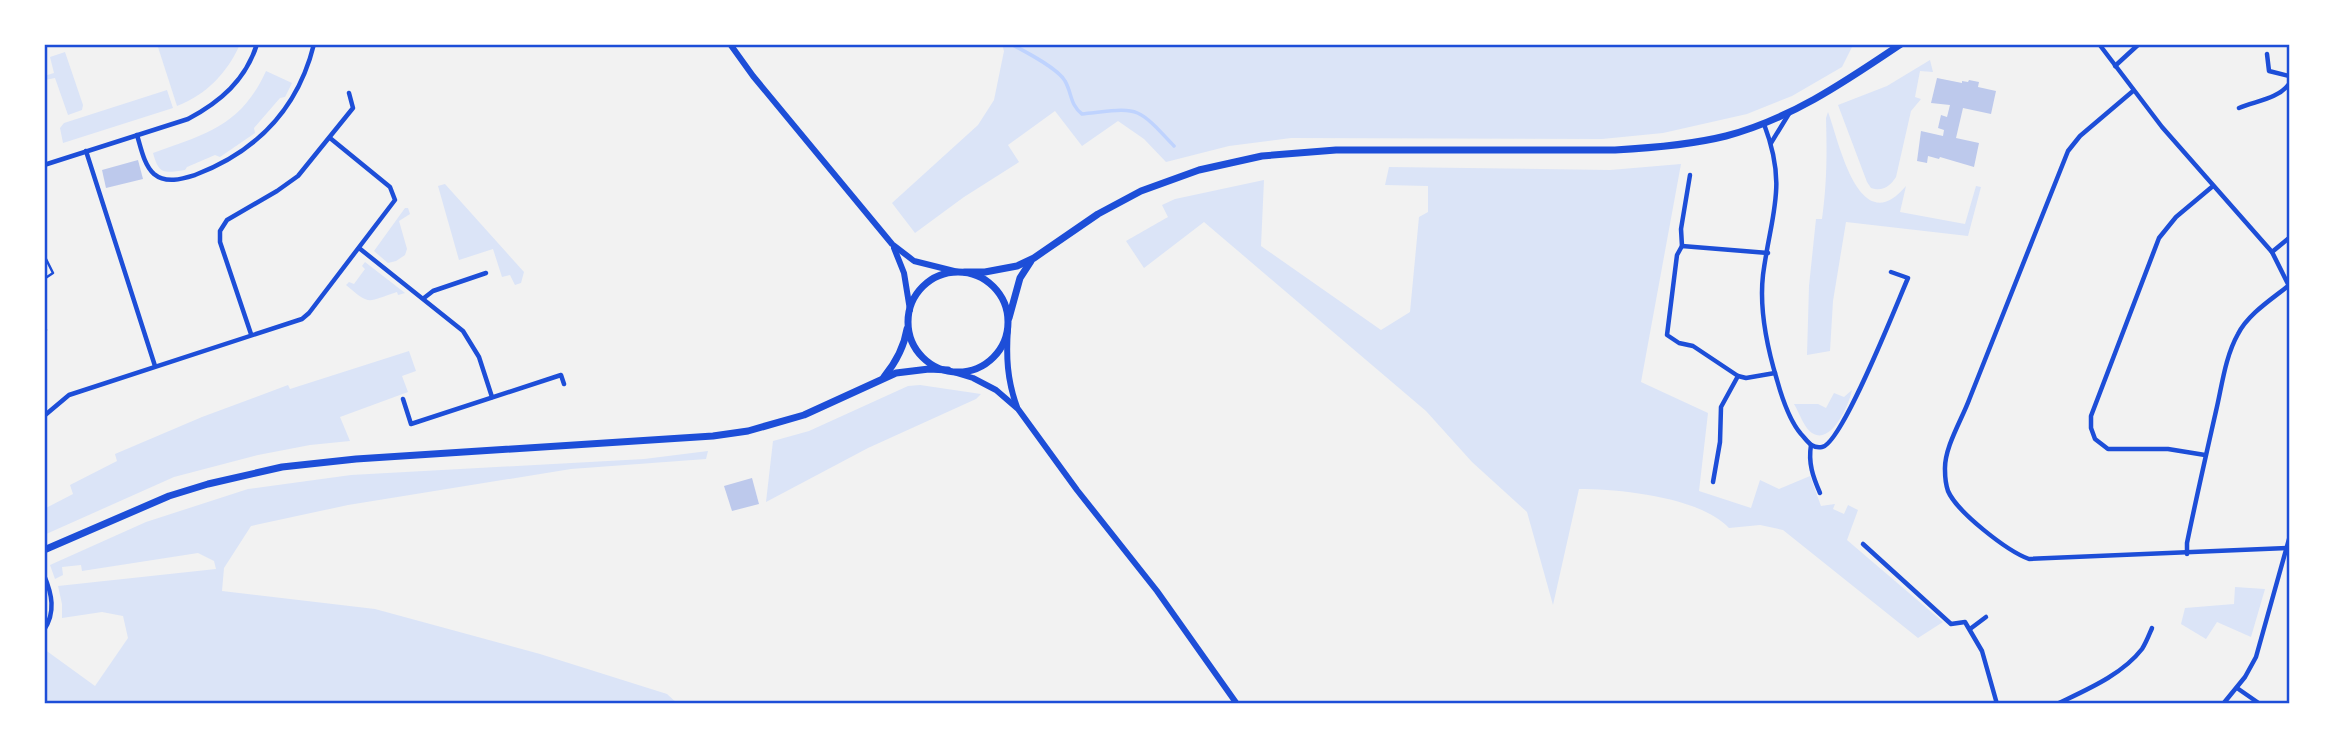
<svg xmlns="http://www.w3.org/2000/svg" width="2333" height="748" viewBox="0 0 2333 748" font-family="Karla,sans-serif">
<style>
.green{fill:#dbe4f7}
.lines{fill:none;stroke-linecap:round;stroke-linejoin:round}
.stream{stroke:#bfd3fe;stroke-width:3.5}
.building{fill:#bdc9ec}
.service{stroke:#1d4ed8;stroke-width:2.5}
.minor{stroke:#1d4ed8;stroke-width:4.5}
.tertiary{stroke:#1d4ed8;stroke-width:6}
.secondary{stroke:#1d4ed8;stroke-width:7}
.neatline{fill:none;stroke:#1d4ed8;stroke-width:2.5}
</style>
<rect width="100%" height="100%" fill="#f2f2f2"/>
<g class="green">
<path d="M157,44H240C228,72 206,95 177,106Z"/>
<path d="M1002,44H1857L1852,47L1842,67L1792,96L1747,114L1663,133L1602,139L1291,138L1229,146L1166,162L1144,139L1118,121L1082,146L1055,111L1008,145L1019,162L964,197L915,233L892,203L978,125L994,100L1004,51Z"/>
<path d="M65,52L83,105L82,110L68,115L55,78L45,80L44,76L54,73L50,57Z"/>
<path d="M1930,60L1933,72L1920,71L1915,97L1921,99L1911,111L1896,177C1890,186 1883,192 1871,188L1867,182L1838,105L1887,86Z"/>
<path d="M266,71L292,83L285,97L280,98L254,128L255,133L220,157L215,155L187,167L185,170C164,173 159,175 153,153C206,134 241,126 266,71Z"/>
<path d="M167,90L173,108L63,143L60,128L64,123Z"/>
<path d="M1828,112C1839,141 1859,242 1906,186L1900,212L1965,224L1976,186L1981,187L1968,236L1846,222L1833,301L1830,351L1807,355L1809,286L1816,219H1822C1827,183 1827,154 1826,118Z"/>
<path d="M1681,164L1641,382L1708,413L1699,491L1751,508L1760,480L1779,489L1810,476L1821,506L1835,504L1833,509L1844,514L1848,505L1858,510L1847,540L1943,622L1918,638L1783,530L1760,525L1729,528C1700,497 1620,489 1579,489L1553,605L1527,512L1472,462L1426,411L1204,222L1144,268L1126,241L1168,217L1162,205L1175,199L1264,180L1261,246L1381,330L1410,312L1419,217L1428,212V186L1385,185L1389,167L1610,170Z"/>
<path d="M445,184L524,272L521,283L515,285L510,275L502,277L493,249L459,260L438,186Z"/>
<path d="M405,208H408L410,214L399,221L407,249L405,255L396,261L388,263L374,251Z"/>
<path d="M365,262L405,293L398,295L397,292C366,302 371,306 346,285L349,282L354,284L365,269L362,266Z"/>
<path d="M409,351L416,371L402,376L408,392L340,417L350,441L310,445L258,455L174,477L44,535V509L73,494L70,485L117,461L115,454L202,417L288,385L290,389Z"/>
<path d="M920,385L981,394L976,399L868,448L766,502L773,441L809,431L908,386Z"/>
<path d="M1852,390C1850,402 1832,446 1812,433C1804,428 1799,412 1794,404H1818L1826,408L1834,393L1844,397Z"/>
<path d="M708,451L706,459L571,469L348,505L251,526L224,568L222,591L375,609L540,654L667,694L678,704H44V649L95,686L128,638L123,616L102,612L62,618V604L58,586L216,569L214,561L198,553L82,571L81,565L62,567L63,575L55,579L50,565L146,522L248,489L351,475L644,459Z"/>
<path d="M2235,587L2265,589L2251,637L2217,622L2206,639L2181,624L2185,608L2234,604Z"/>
</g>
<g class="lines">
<path class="stream" d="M1011,44C1024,51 1058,68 1065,81C1072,93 1070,105 1082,114C1139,108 1135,104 1174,146"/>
</g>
<g class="building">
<path d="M1937,78L1962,83V81L1968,82L1969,80L1979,82L1978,87L1996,91L1991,114L1963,108L1956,138L1979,143L1974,167L1940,157L1939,159L1928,156L1927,163L1917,161L1921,131L1943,136L1944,130L1938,128L1941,115L1947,117L1950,105L1931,103Z"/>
<path d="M138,160L143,179L106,188L102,170Z"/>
<path d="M752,478L759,504L732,511L724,486Z"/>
</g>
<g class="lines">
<g class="service">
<path d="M44,255L53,273L44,279"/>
<path d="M44,324L46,330"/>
</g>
<g class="minor">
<path d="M2099,44L2162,127L2272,252L2289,286"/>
<path d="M2267,54L2269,71L2289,76"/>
<path d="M2115,66L2139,44"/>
<path d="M2133,91L2080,136L2068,151C2035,234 2002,316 1969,400C1962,419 1944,448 1945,470C1945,476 1946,485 1948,491C1957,512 2007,551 2029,559L2287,548"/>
<path d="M2239,108C2255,101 2278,99 2289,84"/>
<path d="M1764,124C1788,187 1771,213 1763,275C1759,310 1767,347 1777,380C1782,398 1789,420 1801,434C1807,440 1811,449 1822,447C1842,444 1897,303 1908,278L1891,272"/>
<path d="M137,135C141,148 144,165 154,174C166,184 182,179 195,175C258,151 298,109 314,44"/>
<path d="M1771,143L1790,112"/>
<path d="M86,151L155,366"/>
<path d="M44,165L188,119C220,102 246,80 257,44"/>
<path d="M1682,246L1681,229L1690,175"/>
<path d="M359,248L463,331L479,357L492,397"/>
<path d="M2272,252L2289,238"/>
<path d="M1768,253L1682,246L1677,255L1667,335L1679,343L1693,346L1738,376L1746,378L1775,373"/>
<path d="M424,298L433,291L486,273"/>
<path d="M251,334L220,242V231L227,220L277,191L298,176L353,108L349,93"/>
<path d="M403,399L411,424L561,375L564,384"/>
<path d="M44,416L69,395L302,319L309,313L395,200L390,187L330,138"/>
<path d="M1811,445C1808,463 1813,477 1820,493"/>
<path d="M2205,455L2168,449H2108L2095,439L2091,428V416L2159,238L2176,217L2213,186"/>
<path d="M1713,482L1720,442L1721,407L1738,376"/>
<path d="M1863,544L1951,624L1965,622L1982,651L1997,704"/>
<path d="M2187,554V543C2196,499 2206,455 2216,411C2222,386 2225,357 2238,334C2248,314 2272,299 2288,286"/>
<path d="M44,575C52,594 56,612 44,630"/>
<path d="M1970,629L1986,617"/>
<path d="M2237,688L2260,704"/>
<path d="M2057,704C2086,690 2122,675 2142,649C2146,643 2149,635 2152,628"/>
<path d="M2223,704L2245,677L2256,657L2289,539"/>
</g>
<g class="tertiary">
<path d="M730,44L753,76L892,244L914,261L958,272"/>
<path d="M894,248L904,273L910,310"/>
<path d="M1008,328C1006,356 1007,380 1017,407"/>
<path d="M950,371L973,378L996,390L1018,409L1077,490L1157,591L1237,704"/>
</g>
<g class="secondary">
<path d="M965,272H985L1017,266L1034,258L1098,214L1141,191L1199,170L1262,156L1336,150H1615C1652,148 1690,145 1726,136C1791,119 1846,81 1901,44"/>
<circle cx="958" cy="322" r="50"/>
<path d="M1009,318L1020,278L1031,261"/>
<path d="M884,377C896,362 904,348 907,329"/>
<path d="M44,550L169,496L208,484L282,467L356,459L713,436L748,431L804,415L896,373L929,369L948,370"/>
</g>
</g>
<rect width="2333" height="748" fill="none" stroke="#ffffff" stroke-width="91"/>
<rect x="46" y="46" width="2242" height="656" class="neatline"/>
</svg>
